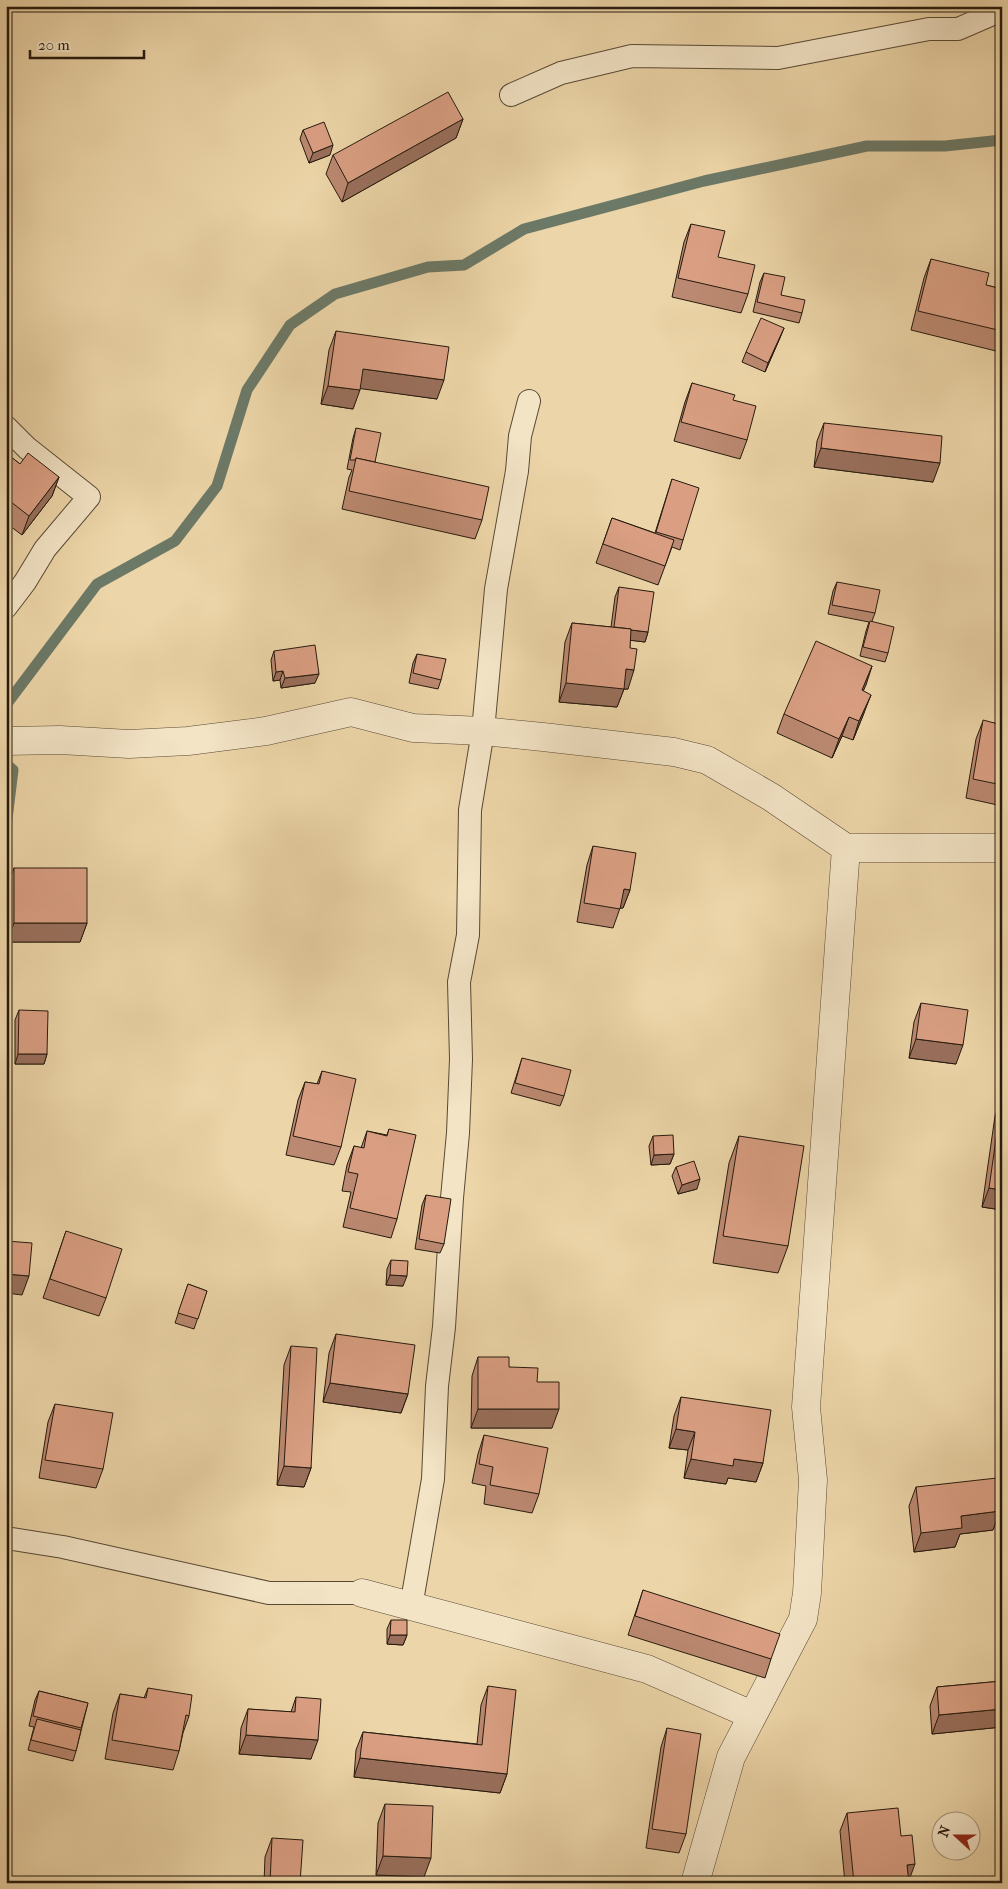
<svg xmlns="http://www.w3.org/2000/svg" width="1008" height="1889" viewBox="0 0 1008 1889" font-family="'IM FELL French Canon',serif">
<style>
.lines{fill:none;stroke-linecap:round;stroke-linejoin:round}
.stream{stroke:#6c7967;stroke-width:11}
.lane-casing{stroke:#584934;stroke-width:24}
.street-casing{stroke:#584934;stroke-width:29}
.lane{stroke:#f3e4c6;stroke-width:22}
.street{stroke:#f3e4c6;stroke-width:28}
.wall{fill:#bb8971;stroke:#261a0d}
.shaded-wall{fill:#996f5c;stroke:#261a0d}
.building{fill:#da9f83;stroke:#261a0d}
</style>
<rect width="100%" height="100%" fill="#ecd5a8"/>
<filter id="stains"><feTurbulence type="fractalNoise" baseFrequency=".004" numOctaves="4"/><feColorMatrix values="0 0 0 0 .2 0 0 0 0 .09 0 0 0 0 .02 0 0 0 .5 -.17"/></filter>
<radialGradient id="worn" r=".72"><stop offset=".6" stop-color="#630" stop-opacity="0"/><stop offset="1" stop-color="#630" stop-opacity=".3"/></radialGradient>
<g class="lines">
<g class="stream">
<path d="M6,705L97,584L175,541L217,486L247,390L290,325L335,294L428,267L464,265L524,229L704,181L867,146H945L1002,140"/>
<path d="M6,764L13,770L6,827"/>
</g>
<defs>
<g id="lane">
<path d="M511,95L561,73L632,56L778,58L929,29H958L1002,10"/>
<path d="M6,427L27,448L89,497L45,549L25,582L6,607"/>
<path d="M6,1538L63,1547L269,1593H362"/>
<path d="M411,1607L433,1479L437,1386L444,1327L452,1198L458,1133L461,1059L459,982L468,935L470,810L483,731L496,589L517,471L520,436L529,401"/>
</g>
<g id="street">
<path d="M6,741L60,740L129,744L188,741L266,731L351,712L413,728L483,731L543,737L674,752L707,760L771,797L846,848H1002"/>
<path d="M362,1593L647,1669L752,1715"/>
<path d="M695,1883L731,1757L803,1619L807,1593L813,1480L806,1407L846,848"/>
</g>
</defs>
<use href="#lane" class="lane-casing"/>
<use href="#street" class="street-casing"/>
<use href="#lane" class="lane"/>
<use href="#street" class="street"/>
</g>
<g class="wall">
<path d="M463,119L456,138L342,202L326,174L333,155Z"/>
<path d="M303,130L330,155L309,163L300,139Z"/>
<path d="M691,224L748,294L741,313L672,297L684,242Z"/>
<path d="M931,259L986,285L1002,289V335L996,351L911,330L924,278Z"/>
<path d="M764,273L781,295L802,313L799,323L753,312L760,282Z"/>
<path d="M784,328L765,372L742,362L746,352Z"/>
<path d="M336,331L437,399L360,388L353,409L321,404L329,350Z"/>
<path d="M692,383L733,400L747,440L740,459L674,441L685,402Z"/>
<path d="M824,423L933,482L814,467L817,441Z"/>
<path d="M356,428L375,462L482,520L475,539L342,509L349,477L352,470L347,469L353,438Z"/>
<path d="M6,453L20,464L59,477L52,496L22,535L6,523Z"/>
<path d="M672,479L683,540L680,550L672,547L658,585L596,563L612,518L655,533Z"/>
<path d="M837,582L875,613L872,621L888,653L885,662L860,656L866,631L869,622L828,614L833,591Z"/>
<path d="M619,587L648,632L645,642L630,640L628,689H624L617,707L559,702L565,642L572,623L611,627L615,597Z"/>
<path d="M274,651L315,683L281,688L280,680L273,681L271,660Z"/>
<path d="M417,654L441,680L438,689L409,683L413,663Z"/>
<path d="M872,666L863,691L864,713L853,740L842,736L832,758L777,733L784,714Z"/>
<path d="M983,721L1002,725V806L966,798L976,739Z"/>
<path d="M593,846L630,890L623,908H620L613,928L577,922L587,865Z"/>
<path d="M14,868L87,923L80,942H7V887Z"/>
<path d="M921,1003L956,1064L909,1058L914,1022Z"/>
<path d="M19,1010L47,1054L44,1064H15V1020Z"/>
<path d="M522,1058L564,1096L560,1106L511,1093Z"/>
<path d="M322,1071L341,1147L334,1165L286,1155L298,1100L305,1082L317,1084Z"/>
<path d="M1002,1098V1210L982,1207L995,1116Z"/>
<path d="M389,1129L397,1219L391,1238L343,1227L351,1192L342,1191L347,1165L354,1146L361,1148L367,1131L387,1135Z"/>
<path d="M653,1136L674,1154L670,1164L651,1165L649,1146Z"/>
<path d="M739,1136L788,1246L778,1273L713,1263L729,1163Z"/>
<path d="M676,1167L697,1189L678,1194L672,1176Z"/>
<path d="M426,1195L444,1244L440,1253L415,1249L422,1205Z"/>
<path d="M66,1231L106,1298L99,1316L43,1298Z"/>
<path d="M391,1260L403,1286L386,1285L387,1269Z"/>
<path d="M188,1284L207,1291L194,1329L175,1323Z"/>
<path d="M336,1334L408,1394L401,1413L323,1402L329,1353Z"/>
<path d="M291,1346L311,1468L304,1487L277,1485L284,1365Z"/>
<path d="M478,1357L509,1367L537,1382L552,1428H471L472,1376Z"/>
<path d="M681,1397L763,1463L756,1482L728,1478L726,1484L684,1478L688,1450L669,1448L674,1416Z"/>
<path d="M55,1404L103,1469L96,1488L39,1478L48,1422Z"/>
<path d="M484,1435L539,1494L532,1513L484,1504L486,1486L472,1483L478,1454Z"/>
<path d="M916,1487L1000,1511L993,1530L960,1534L955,1547L914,1552L909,1506Z"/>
<path d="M643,1590L771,1659L765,1678L628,1635Z"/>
<path d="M391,1620L407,1635L403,1645L387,1644V1629Z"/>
<path d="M1002,1681V1727L932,1734L930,1706L937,1687Z"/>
<path d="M488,1686L507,1774L500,1793L354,1777L356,1750L363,1732L477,1744L481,1705Z"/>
<path d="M148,1688L189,1716L183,1733L179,1751L173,1770L105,1759L113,1713L120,1694L144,1698Z"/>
<path d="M39,1691L88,1703L76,1751L73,1761L28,1750L34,1727L29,1726L35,1700Z"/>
<path d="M296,1697L311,1759L239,1754L241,1728L248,1709L291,1712Z"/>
<path d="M667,1728L686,1834L679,1853L646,1848L661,1747Z"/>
<path d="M385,1804L424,1877L376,1875L378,1823Z"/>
<path d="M847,1813L908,1882L909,1883H845L840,1831Z"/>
<path d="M272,1838L300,1883H264L265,1857Z"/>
</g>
<g class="shaded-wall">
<path d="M463,119L456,138L342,202L348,183Z"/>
<path d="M333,145L330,155L309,163L313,153Z"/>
<path d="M784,328L780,338L765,372L768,363Z"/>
<path d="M363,369L444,380L437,399L356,388Z"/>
<path d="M328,386L360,390L353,409L321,404Z"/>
<path d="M821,448L940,463L933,482L814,467Z"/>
<path d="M59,477L52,496L22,535L29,516Z"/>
<path d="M614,628L648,632L645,642L610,638Z"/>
<path d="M872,666L866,685L855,709L862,690Z"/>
<path d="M626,669L634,670L628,689H624L617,707L559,702L566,683Z"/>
<path d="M283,671L280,680L273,681L276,672Z"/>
<path d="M319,674L315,683L281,688L285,678Z"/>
<path d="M871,695L864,713L853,740L859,721Z"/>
<path d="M849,717L842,736L832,758L839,739Z"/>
<path d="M624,889L630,890L623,908H617Z"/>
<path d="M14,923H87L80,942H7Z"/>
<path d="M916,1039L963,1045L956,1064L909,1058Z"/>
<path d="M18,1054H47L44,1064H15Z"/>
<path d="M674,1154L670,1164L651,1165L654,1155Z"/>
<path d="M700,1179L697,1189L678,1194L682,1185Z"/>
<path d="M989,1188L1002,1190V1210L982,1207Z"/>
<path d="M6,1274L29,1276L22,1295L6,1293Z"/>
<path d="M390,1275L407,1276L403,1286L386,1285Z"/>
<path d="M330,1383L408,1394L401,1413L323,1402Z"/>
<path d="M478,1409H559L552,1428H471Z"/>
<path d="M676,1429L695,1432L688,1450L669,1448Z"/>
<path d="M691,1459H734L763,1463L756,1482L728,1478L726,1484L684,1478Z"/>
<path d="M284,1466L311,1468L304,1487L277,1485Z"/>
<path d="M1000,1511L993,1530L960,1534L955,1547L914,1552L921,1533L961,1516Z"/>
<path d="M390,1635H407L403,1645L387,1644Z"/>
<path d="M1002,1709V1727L932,1734L939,1715Z"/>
<path d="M246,1735L318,1740L311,1759L239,1754Z"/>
<path d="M360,1758L507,1774L500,1793L354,1777Z"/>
<path d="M383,1856L431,1858L424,1877L376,1875Z"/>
<path d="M915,1864L908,1883L907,1865Z"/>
</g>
<g class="building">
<path d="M448,92L463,119L348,183L333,155Z"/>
<path d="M324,122L333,145L313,153L303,130Z"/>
<path d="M691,224L725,231L718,257L755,265L748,294L678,278Z"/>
<path d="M931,259L989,273L986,285L1002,289V331L918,311Z"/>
<path d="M764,273L785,277L781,295L805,300L802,313L757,302Z"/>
<path d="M761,318L784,328L768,363L746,352Z"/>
<path d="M336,331L449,347L444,380L363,369L360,390L328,386Z"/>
<path d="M692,383L735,395L733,400L756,406L747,440L681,422Z"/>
<path d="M824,423L942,436L940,463L821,448Z"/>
<path d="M356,428L381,433L375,462L356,458L355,460H350Z"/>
<path d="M6,453L20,464L28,453L59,477L29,516L6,498Z"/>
<path d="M356,458L489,487L482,520L349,491Z"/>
<path d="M672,479L699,488L683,540L656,532Z"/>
<path d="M612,518L674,540L665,566L603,544Z"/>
<path d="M837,582L880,590L875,613L832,605Z"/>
<path d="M619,587L654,592L648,632L631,630V629L614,627Z"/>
<path d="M870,621L894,627L888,653L863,647Z"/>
<path d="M572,623L631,629L630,648L637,649L634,670L626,669L624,689L566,683Z"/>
<path d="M816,641L872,666L862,690L871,695L859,721L849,717L839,739L784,714Z"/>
<path d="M315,645L319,674L285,678L283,671L276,672L274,651Z"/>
<path d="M417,654L446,659L441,680L413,673Z"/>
<path d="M983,720L1002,725V785L973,779Z"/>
<path d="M593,846L636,853L630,890L624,889L620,909L584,903Z"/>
<rect x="14" y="868" width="73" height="55"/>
<path d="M921,1003L968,1010L963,1045L916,1039Z"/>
<path d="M19,1010L48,1011L47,1054H18Z"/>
<path d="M522,1058L571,1070L564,1096L515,1083Z"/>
<path d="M322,1071L356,1079L341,1147L293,1136L305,1082L319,1084Z"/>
<path d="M1002,1097V1190L989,1188Z"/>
<path d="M389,1129L416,1135L397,1219L350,1208L358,1174L348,1172L354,1146L364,1148L367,1131L387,1136Z"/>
<path d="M673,1135L674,1154L654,1155L653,1136Z"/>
<path d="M739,1136L804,1146L788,1246L723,1236Z"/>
<path d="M694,1161L700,1179L682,1185L676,1167Z"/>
<path d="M426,1195L451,1199L444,1244L419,1239Z"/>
<path d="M66,1231L122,1249L106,1298L50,1279Z"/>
<path d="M6,1241L32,1243L29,1276L6,1274Z"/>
<path d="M391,1260L408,1261L407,1276L390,1275Z"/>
<path d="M188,1284L207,1291L198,1319L178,1313Z"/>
<path d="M336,1334L415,1345L408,1394L330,1383Z"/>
<path d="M291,1346L317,1348L311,1468L284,1466Z"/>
<path d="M478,1357H509V1367L538,1368L537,1382H559V1409H478Z"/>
<path d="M681,1397L771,1410L763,1463L734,1459L733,1466L691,1459L695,1432L676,1429Z"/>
<path d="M55,1404L113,1413L103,1469L45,1460Z"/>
<path d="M484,1435L548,1448L539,1494L490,1485L493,1467L479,1464Z"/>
<path d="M997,1478L1000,1511L961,1516L962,1528L921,1533L916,1487Z"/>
<path d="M643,1590L780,1634L771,1659L635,1616Z"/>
<path d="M391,1620H407V1635H390Z"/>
<path d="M1002,1681V1709L939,1715L937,1687Z"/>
<path d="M488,1686L516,1690L507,1774L360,1758L363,1732L482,1745Z"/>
<path d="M148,1688L192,1695L189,1716L186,1715L179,1751L112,1740L120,1694L146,1698Z"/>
<path d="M39,1691L88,1703L81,1728L33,1716Z"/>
<path d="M296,1697L321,1699L318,1740L246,1735L248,1709L295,1712Z"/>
<path d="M37,1719L81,1730L76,1751L31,1740Z"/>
<path d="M667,1728L701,1734L686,1834L652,1829Z"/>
<path d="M385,1804L433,1806L431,1858L383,1856Z"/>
<path d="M898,1808L901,1836L912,1835L915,1864L907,1865L909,1883H854L847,1813Z"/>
<path d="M272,1838L303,1840L300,1883H270Z"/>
</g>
<rect width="1008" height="1889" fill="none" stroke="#ecd5a8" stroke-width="25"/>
<rect x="8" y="8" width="993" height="1874" fill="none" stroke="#261a0d" stroke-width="2.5"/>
<rect x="12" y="12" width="983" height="1864" fill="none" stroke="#261a0d"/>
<g transform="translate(956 1836) rotate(291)"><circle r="24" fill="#f3e4c6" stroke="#a1937c"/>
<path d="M0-4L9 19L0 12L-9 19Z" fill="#8f2418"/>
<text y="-8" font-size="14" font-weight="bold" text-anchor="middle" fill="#261a0d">N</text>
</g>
<path d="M30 50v8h114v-8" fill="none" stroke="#261a0d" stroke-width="2.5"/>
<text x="38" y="50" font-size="15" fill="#261a0d" stroke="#f3e4c6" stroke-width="4" paint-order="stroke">20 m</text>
<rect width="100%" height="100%" filter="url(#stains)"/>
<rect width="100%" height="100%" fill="url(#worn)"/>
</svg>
